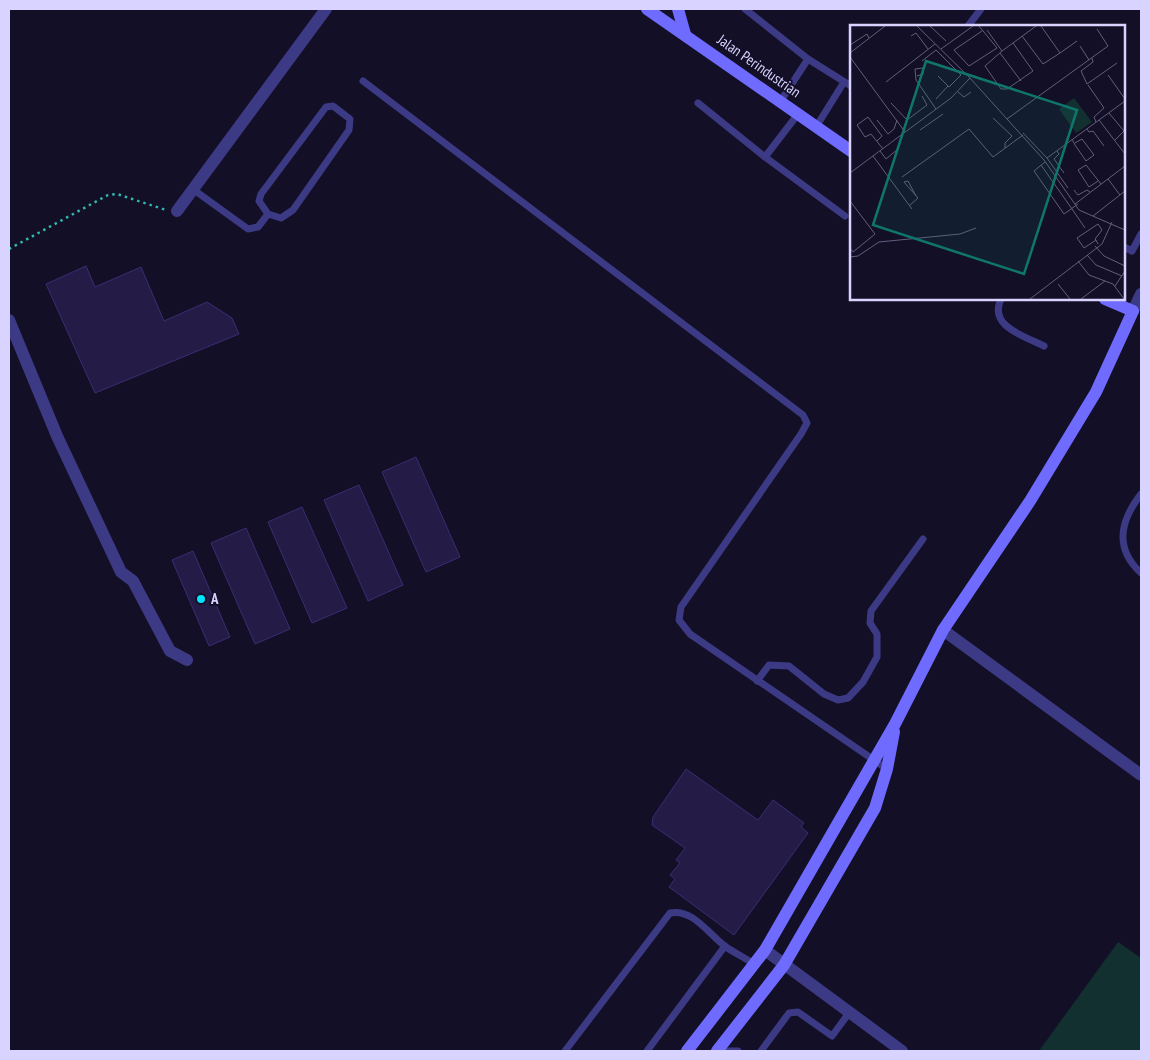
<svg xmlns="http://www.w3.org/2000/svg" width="1150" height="1060" viewBox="0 0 1150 1060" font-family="'PT Sans Narrow',sans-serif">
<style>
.green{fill:#12302f}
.building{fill:#241b47;stroke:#3b2d73}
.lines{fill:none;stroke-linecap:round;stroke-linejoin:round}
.path{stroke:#2fb8b0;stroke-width:2.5;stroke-dasharray:2.5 4;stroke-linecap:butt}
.lane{stroke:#3d3a85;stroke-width:7}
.street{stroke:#3d3a85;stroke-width:12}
.secondary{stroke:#6f6bff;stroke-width:12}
.poi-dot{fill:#00e5ff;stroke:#130f26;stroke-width:2}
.labels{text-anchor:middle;stroke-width:4;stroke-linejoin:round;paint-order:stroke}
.street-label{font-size:15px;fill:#d9d4ff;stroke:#130f26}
.poi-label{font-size:15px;font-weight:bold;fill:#d9d4ff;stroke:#130f26;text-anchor:start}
.inset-road{fill:none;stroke:#625e7d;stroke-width:1}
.view{fill:#0f766e;fill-opacity:0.15;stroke:#0f766e;stroke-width:2.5}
.inset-edge{fill:none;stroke:#d9d4ff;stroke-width:2.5}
</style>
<rect width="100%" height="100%" fill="#130f26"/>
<path class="green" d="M1118,942L1141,958V1051H1039Z"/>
<g class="building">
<path d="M86,266L95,287L141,267L164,321L207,302L232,318L239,334L95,393L46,284Z"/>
<path d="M416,457L460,557L426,572L382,472Z"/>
<path d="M359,485L403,585L368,601L324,500Z"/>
<path d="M302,507L347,608L312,623L268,522Z"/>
<path d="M246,528L290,629L255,644L211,543Z"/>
<path d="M193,551L230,637L209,646L172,560Z"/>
<path d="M686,769L758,820L773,800L804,823L801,827L808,833L734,935L669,887L675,879L670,875L680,863L676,860L685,848L652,825L653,817Z"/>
</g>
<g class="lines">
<path class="path" d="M9,249L108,195L117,194L166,210"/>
<g class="lane">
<path d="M745,9L808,59L851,86"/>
<path d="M968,26L981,9"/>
<path d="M363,81L803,415L807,423L801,434L681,607L679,620L690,634L887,769"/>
<path d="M780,102L808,59"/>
<path d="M698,103L765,157L845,216"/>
<path d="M816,127L844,82"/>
<path d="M765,157L798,114"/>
<path d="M194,190L248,229L258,227L268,214L259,201L261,194L326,107L333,106L350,119L349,130L293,210L281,218L268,214"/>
<path d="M1124,247L1132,251L1141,234"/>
<path d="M1001,299C988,326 1024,336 1044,346"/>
<path d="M1141,494C1120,521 1114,548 1141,573"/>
<path d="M757,681L769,665L789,666L824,694L838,700L848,698L863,682L877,657V634L870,623L871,611L923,539"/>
<path d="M565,1051L670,913C693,908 709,935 726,947C735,953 745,958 754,964"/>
<path d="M647,1051L725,946"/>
<path d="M728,1051H738"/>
<path d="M761,1051L789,1013L798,1012L832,1036L849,1013"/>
</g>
<g class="street">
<path d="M177,211L326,9"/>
<path d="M1133,311L1141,294"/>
<path d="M9,320L57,436L121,572L133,581L170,651L187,660"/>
<path d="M943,630L1141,775"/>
<path d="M765,950L902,1051"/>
</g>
<g class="secondary">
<path d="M647,9L851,151"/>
<path d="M678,9L685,34"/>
<path d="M687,1051L765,950L895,724L943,630L1030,501L1096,392L1133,311L1105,299"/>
<path d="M717,1051L784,965L875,808L887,769L894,732"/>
</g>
</g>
<circle class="poi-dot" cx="201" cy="599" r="5"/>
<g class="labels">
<g class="street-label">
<text transform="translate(759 66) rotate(35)" y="5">Jalan Perindustrian</text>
</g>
<g class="poi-label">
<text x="211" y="604">A</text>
</g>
</g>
<g transform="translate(850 25)">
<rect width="275" height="275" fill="#130f26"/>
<path d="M224,73L242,97L226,108L209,84Z" fill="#12302f"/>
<path class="inset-road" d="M67,1L120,53M80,1L96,16M129,1L147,23L119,41L104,25L132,6M191,1L210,28L227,16M137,5L152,26L135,41L151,64H157L183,46L163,18M61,11L66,8L78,24M172,11L193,39L210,28M0,20L17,9L19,13M230,21L239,35M91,24L123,1M152,26L186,1M0,28L35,1M150,28L171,56M0,32L55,107M242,33L243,37L231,46L237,59L267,38M72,36L86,25L111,50L99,62L88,51M258,50L275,74M67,51L73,49V43L65,44L66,55L86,84M36,57L85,19M238,60L254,83L244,92L246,97M108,67L114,72L121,67M86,74L98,61M41,78L57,95L77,80L72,71M259,88L274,106L265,115M143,93L162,111L155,118V123M157,94L258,21L247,4M27,95L38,109L44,104L47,95M249,95L275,129M237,104L239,107L243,106L254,121M70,105L93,89M173,108L197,133L218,163M222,114L225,120L236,136L244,130L232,114L225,118M27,116L32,111L18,92L7,100L15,112L21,109L33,124M30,126L36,134L48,124M207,126L209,129L204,134L214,148M23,131L62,184M197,133L275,76M195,137L184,146L214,189L228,179M191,140L222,184M0,148L101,73L120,53L194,135L229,185L261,199M52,152L119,104L143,132L173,110M258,154L270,170M248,156L239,162L228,145L236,140L251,159M224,165L228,170L237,165L240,167M0,176L25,209L3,227L0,223M225,179L275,141M59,181L68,173L54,157L58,156L66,171M222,184L235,203M243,191L275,166M261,199L275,205M246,215L234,223L227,213L248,199L252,205L245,214L246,215L248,219M245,221L254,231L275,241M237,230L246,240L272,251M0,232L8,231L29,217L110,209L126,203M228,236L239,250L263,259L274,274M208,259L220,274M265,261L275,246M180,274L252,219L262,197M231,274L255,256"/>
<path class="view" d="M76,36L227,85L174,249L23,200Z"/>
<rect width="275" height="275" class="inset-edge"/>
</g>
<rect width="1150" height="1060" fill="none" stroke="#d9d4ff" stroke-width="20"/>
</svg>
